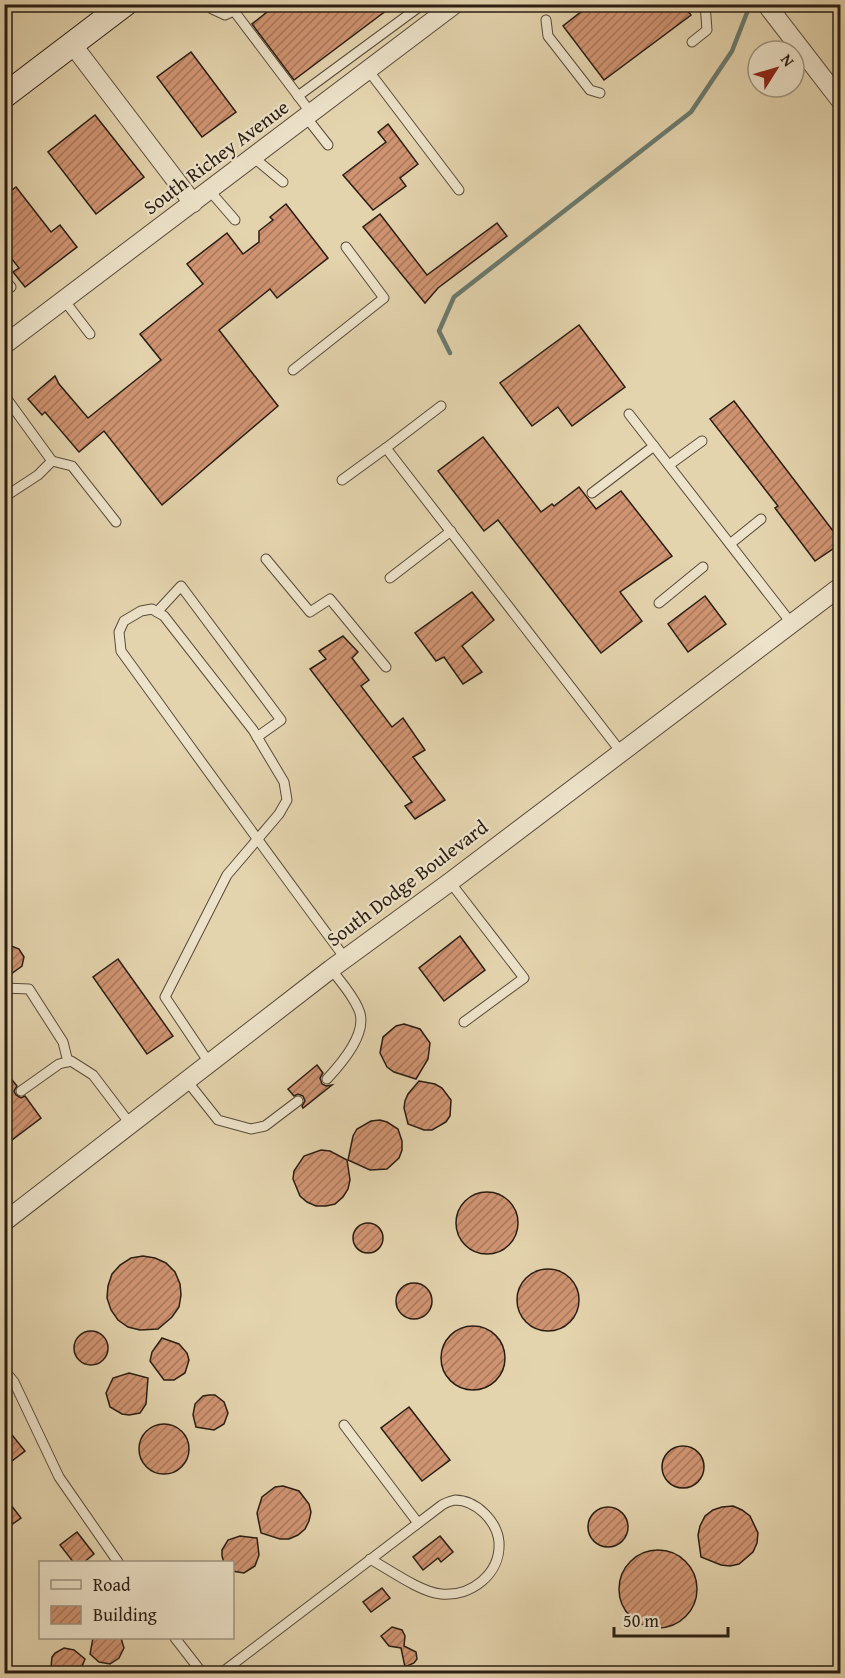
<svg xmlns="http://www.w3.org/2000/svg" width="845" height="1678" viewBox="0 0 845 1678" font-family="'Gentium Book Plus',serif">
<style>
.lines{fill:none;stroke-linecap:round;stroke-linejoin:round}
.stream{stroke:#6a7a6e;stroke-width:4.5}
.building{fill:url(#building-hatch);stroke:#291d13;stroke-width:1.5}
.service-casing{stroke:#584b3a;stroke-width:11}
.minor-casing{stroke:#584b3a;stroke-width:20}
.secondary-casing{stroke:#291d13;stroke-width:26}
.service{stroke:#ede3ca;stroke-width:9}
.minor{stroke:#ede3ca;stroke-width:18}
.secondary{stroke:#ede3ca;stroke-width:24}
.labels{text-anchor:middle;stroke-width:4.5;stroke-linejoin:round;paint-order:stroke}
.street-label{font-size:20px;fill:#291d13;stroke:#ede3ca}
</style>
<defs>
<pattern id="building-hatch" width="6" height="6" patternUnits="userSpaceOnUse" patternTransform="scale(1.5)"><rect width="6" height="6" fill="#d09472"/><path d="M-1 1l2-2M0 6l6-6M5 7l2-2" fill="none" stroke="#a9785c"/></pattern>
</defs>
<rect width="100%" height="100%" fill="#e4d4ae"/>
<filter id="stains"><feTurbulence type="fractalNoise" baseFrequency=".00333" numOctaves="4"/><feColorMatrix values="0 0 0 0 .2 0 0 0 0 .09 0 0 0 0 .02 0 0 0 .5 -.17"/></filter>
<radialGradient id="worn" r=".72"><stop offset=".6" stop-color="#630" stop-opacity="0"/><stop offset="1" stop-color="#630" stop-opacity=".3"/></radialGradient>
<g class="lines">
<path class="stream" d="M450,353L439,331L454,297L691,112L732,51L750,5"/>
</g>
<g class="building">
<path d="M277,4H395L294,80L252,24Z"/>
<path d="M591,4H683L691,15L604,80L563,26Z"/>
<path d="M191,52L236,112L202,137L157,77Z"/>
<path d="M95,115L144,177L96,214L48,152Z"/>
<path d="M388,124L418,164L400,178L406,186L373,210L343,175L386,142L378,132Z"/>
<path d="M16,187L51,232L60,225L77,247L25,287L13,272L19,268L4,249V196Z"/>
<path d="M286,204L328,258L277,298L270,289L219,330L278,406L162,505L104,431L79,452L45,412L42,415L28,399L55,376L59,384L88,418L161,360L140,334L203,284L187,264L227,233L243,254L259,242V231L273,220L270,217Z"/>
<path d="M380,214L427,275L497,223L507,236L438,288L425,303L363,227Z"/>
<path d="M579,325L625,387L572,426L558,407L532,426L500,383Z"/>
<path d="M734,401L840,540V544L815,561L775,508L778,506L710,419Z"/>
<path d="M483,437L541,512L552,504L554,506L579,487L596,509L621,491L672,556L620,592L642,621L601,653L498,520L484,531L438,471Z"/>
<path d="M472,592L494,620L462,646L482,672L463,684L444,657L436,661L415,633Z"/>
<path d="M705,596L726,624L688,652L668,624Z"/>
<path d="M343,636L358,652L352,658L369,680L361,686L392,727L403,718L425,750L413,757L445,800L415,819L405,806L412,802L310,669L326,659L319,651Z"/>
<path d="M460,936L485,970L444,1001L419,968Z"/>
<path d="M4,943L19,949L24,957L22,966L11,974L4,973Z"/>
<path d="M118,959L173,1036L147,1054L93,977Z"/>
<path d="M404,1024L420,1029L430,1043L428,1059L416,1079L394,1072L387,1067L380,1053L383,1037L396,1026Z"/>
<path d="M317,1065L323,1073L320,1078L322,1084L326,1086L332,1085L303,1108L302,1106L305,1101L303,1096L298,1094L294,1096L288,1089Z"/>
<path d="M4,1070L17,1086L14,1091L16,1095L21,1098L25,1096L41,1118L4,1146Z"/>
<path d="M419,1081L435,1084L442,1088L451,1100L450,1116L446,1122L432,1130H424L408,1124L404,1108L405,1101L408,1094Z"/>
<path d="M380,1120L387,1122L398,1129L402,1141V1150L399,1158L387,1169L370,1170L348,1160L353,1136L357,1129L371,1121Z"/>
<path d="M321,1150L330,1151L347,1160L350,1180L348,1189L343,1197L335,1204L326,1206H316L307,1202L300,1196L293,1179L294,1171L304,1156Z"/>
<circle cx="487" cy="1223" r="31"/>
<circle cx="368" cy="1238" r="15"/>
<path d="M143,1256L155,1258L166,1263L175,1272L180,1284L181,1295L179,1307L172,1317L158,1329L140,1330L128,1327L118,1320L111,1310L107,1298L108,1286L112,1274L120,1265L131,1258Z"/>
<circle cx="548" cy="1300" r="31"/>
<circle cx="414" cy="1301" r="18"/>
<circle cx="473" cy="1358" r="32"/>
<circle cx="91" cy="1348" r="17"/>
<path d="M162,1338L179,1344L187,1353L189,1360L185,1373L174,1380H164L150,1361L152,1352Z"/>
<path d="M129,1373L148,1378L146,1404L140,1413L129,1415L122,1414L110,1407L106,1393L113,1378Z"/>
<path d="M209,1395H215L224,1402L228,1413L224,1424L214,1430L196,1427L193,1415L195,1404L203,1396Z"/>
<path d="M409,1407L450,1460L422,1481L381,1428Z"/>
<circle cx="164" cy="1449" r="25"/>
<path d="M4,1425L25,1451L4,1467Z"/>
<circle cx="683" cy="1467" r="21"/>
<path d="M283,1486L299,1491L309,1504L311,1512L309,1521L305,1529L298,1535L289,1539H280L261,1533L257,1513L262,1497L275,1487Z"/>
<path d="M4,1496L21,1518L4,1530Z"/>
<path d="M733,1506L742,1510L750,1516L758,1533L757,1543L753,1552L739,1564L730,1566L721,1565L701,1557L698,1535L700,1526L705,1516L713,1510L722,1507Z"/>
<circle cx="608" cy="1527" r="20"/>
<path d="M77,1532L94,1554L83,1563H74L60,1545Z"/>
<path d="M240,1536L257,1538L259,1555L255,1566L244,1573L232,1571V1563H224L222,1556V1550L228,1540Z"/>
<path d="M440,1536L453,1552L441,1562L438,1558L423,1570L413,1557Z"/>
<circle cx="658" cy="1589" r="39"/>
<path d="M382,1588L390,1598L371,1612L363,1602Z"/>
<path d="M392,1627L402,1630L405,1636L404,1646L416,1652L417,1659L414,1663L405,1667L401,1648L389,1646L381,1636Z"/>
<path d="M93,1638H121L124,1648L119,1658L110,1664L99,1662L90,1654Z"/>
<path d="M64,1648L74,1650L85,1659L79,1674H53L51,1667L52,1657L55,1653Z"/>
</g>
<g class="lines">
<defs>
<g id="service">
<path d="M209,4L212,9L225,15L234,11L311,113"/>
<path d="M4,13L6,16L4,20"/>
<path d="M546,20L548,36L590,90L600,93"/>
<path d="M692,42L707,30L705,4"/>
<path d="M368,70L459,190"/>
<path d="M298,96L423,4"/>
<path d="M306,117L328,145"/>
<path d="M253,157L283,182"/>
<path d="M209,190L235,220"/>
<path d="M4,280L11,287"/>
<path d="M64,300L90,334"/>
<path d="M293,370L384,298L346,247"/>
<path d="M4,395L52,461L38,475L9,494"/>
<path d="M441,406L386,448L621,752"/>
<path d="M629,414L792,624"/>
<path d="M52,461L72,466L116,522"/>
<path d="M669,465L702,441"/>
<path d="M342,480L386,448"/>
<path d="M592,493L654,446"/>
<path d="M730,544L761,519"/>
<path d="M266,559L310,612L330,599L386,667"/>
<path d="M390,578L451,531"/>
<path d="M659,603L703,567"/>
<path d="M157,612L181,586L281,720L257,737"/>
<path d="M450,882L524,978L464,1022"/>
<path d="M4,988L29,989L63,1042L68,1062"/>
<path d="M210,1064L165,997L227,875L279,814L287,800L284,782L253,730L164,616L152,609L141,611L124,621L119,632L121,651C195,753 269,856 345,958"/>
<path d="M327,1079C342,1063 370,1031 358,1008C352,994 340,981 331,969"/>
<path d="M187,1081L218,1120L251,1129L265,1126L298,1101"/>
<path d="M21,1091L59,1064L71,1061L93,1075L131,1125"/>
<path d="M4,1370L14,1382L59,1477L118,1562"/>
<path d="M344,1425L418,1523"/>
<path d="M175,1638L203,1674"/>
<path d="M220,1674L442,1505C445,1503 451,1501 455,1500C476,1500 497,1521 499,1542C501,1574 471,1597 441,1594C420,1592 390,1570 370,1559"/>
</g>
<g id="minor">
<path d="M766,4L840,100"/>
<path d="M72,44L193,203"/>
<path d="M4,345L455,4"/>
<path d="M4,1222L331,969L450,882L840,587"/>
</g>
<path id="secondary" d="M4,96L125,4"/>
</defs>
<use href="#service" class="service-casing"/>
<use href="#minor" class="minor-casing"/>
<use href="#secondary" class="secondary-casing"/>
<use href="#service" class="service"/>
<use href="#minor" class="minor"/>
<use href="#secondary" class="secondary"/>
</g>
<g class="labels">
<g class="street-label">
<text transform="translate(216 157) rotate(-37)" y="7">South Richey Avenue</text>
<text transform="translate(407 883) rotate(-37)" y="7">South Dodge Boulevard</text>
</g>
</g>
<rect width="845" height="1678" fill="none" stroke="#e4d4ae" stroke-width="24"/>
<rect x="6" y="6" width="833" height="1666" fill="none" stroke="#291d13" stroke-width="3"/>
<rect x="12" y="12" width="821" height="1654" fill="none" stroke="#291d13" stroke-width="1.5"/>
<rect x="39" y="1561" width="195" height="78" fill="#ede3ca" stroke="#9f9481" stroke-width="1.5"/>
<rect x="51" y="1580" width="30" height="9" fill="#ede3ca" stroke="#9f9481" stroke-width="1.5"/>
<text x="93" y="1591" font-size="18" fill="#291d13">Road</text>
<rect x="51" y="1606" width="30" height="18" fill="url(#building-hatch)" stroke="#9f9481" stroke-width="1.5"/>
<text x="93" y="1621" font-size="18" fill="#291d13">Building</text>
<g transform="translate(776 69) rotate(53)"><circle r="28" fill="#ede3ca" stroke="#9f9481" stroke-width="1.5"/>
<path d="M0-4.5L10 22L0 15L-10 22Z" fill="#8f2418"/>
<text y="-9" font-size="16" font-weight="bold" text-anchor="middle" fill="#291d13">N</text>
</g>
<path d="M614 1627v9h114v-9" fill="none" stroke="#291d13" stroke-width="3"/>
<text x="623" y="1627" font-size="18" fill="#291d13" stroke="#ede3ca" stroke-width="4.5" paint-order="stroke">50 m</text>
<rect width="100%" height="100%" filter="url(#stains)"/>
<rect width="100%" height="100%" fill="url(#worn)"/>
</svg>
